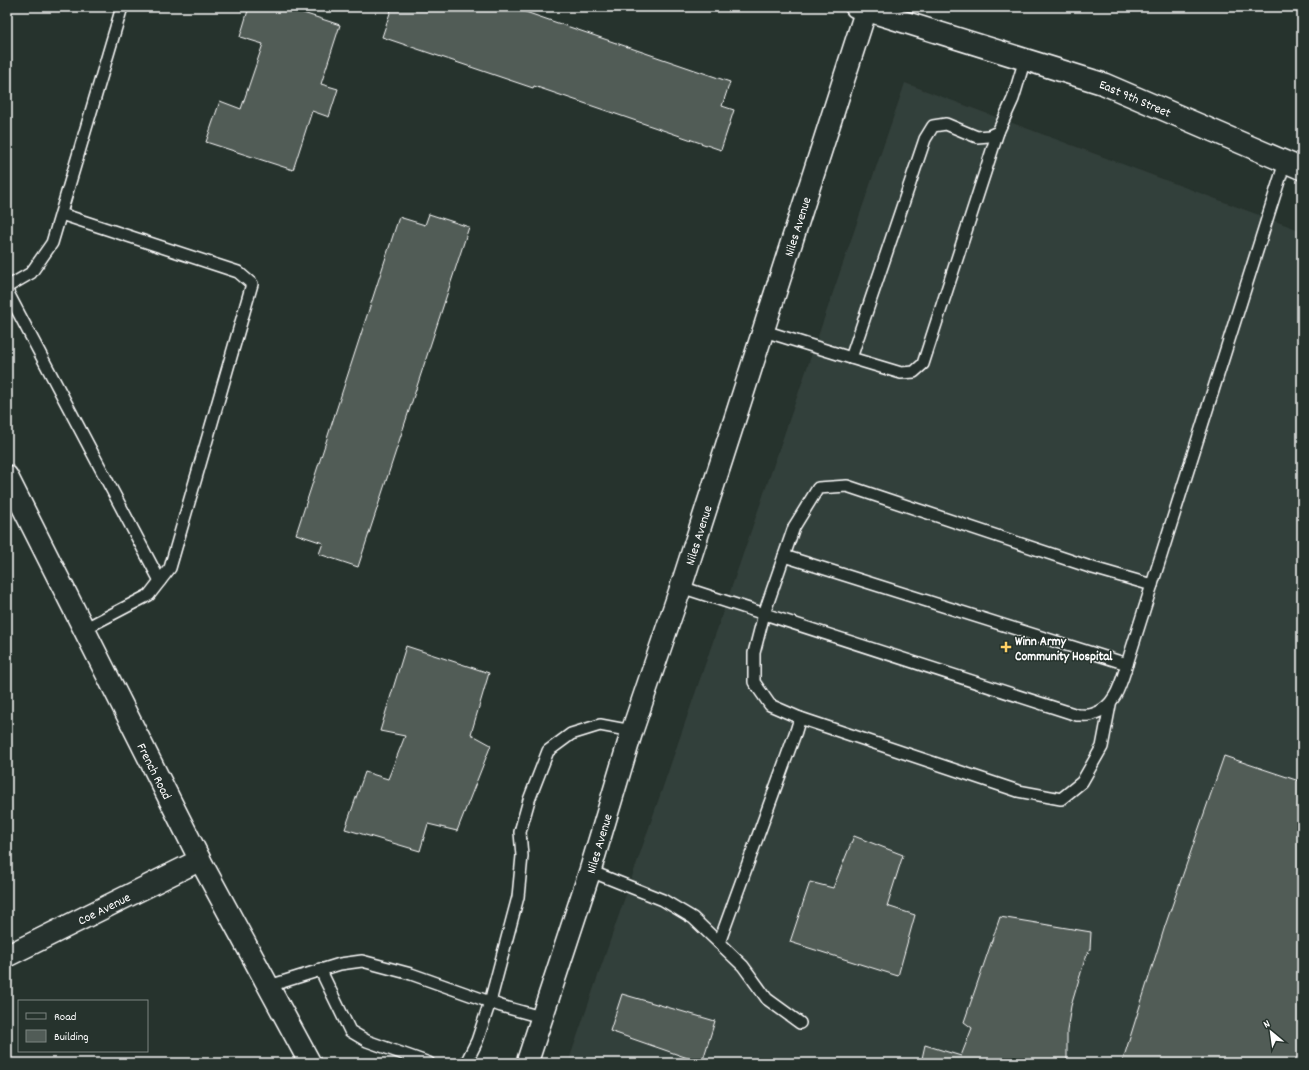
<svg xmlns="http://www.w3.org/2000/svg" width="1309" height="1070" viewBox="0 0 1309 1070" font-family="Dekko,sans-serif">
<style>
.built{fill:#333f3a}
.building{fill:#515c57;stroke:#fff}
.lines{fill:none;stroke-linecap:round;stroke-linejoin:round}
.lane-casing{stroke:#fff;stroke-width:14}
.street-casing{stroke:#fff;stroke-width:24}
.lane{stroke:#26332d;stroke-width:11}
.street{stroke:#26332d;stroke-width:21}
.poi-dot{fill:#ffd166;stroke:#26332d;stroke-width:1.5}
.labels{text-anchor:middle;stroke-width:3;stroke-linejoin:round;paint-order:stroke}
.street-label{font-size:13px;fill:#fff;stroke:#26332d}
.poi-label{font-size:13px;font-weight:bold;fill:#fff;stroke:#26332d;text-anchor:start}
</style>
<rect width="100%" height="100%" fill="#26332d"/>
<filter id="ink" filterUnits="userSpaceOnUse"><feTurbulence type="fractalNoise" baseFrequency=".025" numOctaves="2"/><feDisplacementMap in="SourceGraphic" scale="8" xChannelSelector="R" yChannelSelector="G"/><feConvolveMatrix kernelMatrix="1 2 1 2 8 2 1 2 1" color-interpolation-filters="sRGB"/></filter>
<g filter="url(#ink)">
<path class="built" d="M905,83L1302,231V1063H568Z"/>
<g class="building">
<path d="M249,7H285L340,25L321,84L338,89L329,117L312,111L293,170L206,142L220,101L241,109L263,44L240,37Z"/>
<path d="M392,7H511L730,82L722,106L734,110L721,150L534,86L533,88L382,37Z"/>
<path d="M429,214L469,227L358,567L319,554L323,543L296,534L399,217L425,225Z"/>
<path d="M406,646L489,673L471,734L491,745L457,831L428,824L420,851L345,829L365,772L388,779L405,736L380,731Z"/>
<path d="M1224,756L1302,782V1063H1122L1165,926Z"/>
<path d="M854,836L903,855L887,906L915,915L898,976L790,942L810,882L833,888Z"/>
<path d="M1000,917L1091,932L1090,949L1085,959L1071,1006L1067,1031V1063H921L925,1045L961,1056L972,1028L964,1022Z"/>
<path d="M622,994L715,1021L702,1063L610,1031Z"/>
</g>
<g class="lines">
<defs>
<g id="lane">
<path d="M61,214L238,272L252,284L170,568L149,595L84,629"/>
<path d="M7,287L31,273L52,243L122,7"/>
<path d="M7,291L160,581"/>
<path d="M764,331L851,358L925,139L933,126L946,124L977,137L989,136L998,132L1013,99L1025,59"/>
<path d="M851,358L901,373L914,372L923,364L998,132"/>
<path d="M784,556L1127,664"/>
<path d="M681,587L1077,715C1082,715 1089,716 1093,714C1115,708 1121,683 1127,664L1285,162"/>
<path d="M800,718L1018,791L1061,799L1082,782L1102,747L1110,705"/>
<path d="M590,871L663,900L693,918L743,966L767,999L800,1023"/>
<path d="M719,943L796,731L800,718L770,705L754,682V653L764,614L794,527L818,488L847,486L1093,568L1152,585"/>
<path d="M320,969L350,1031L367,1041L429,1063"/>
<path d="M269,986L340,964L362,961L411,974L490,1002L477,1041L466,1063"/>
<path d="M541,1017L501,1006L490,1002L518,897L522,856L520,832L529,800L548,751L571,734L600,725L632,731"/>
</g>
<g id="street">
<path id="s1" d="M856,7L1104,84L1302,169"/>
<path id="s2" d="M7,476L200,860L310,1063"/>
<path id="s3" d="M7,956L200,860"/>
<path id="s4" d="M527,1063L590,871L632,731L681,587L867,7"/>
</g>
</defs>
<use href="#lane" class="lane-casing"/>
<use href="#street" class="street-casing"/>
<use href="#lane" class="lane"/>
<use href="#street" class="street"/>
</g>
</g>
<path class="poi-dot" d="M1004 641h4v4h4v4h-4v4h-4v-4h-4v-4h4z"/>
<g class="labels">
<g class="street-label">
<text dy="5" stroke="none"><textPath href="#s1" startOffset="294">East 9th Street</textPath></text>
<text dy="5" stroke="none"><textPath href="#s4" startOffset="879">Niles Avenue</textPath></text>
<text dy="5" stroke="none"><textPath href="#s4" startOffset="555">Niles Avenue</textPath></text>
<text dy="5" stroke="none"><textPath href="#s2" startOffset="330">French Road</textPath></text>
<text dy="5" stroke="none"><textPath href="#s4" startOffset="231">Niles Avenue</textPath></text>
<text dy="5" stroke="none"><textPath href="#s3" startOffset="108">Coe Avenue</textPath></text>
</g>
<g class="poi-label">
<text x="1015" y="645">Winn Army<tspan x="1015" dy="15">Community Hospital</tspan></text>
</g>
</g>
<rect width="1309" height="1070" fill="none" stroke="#26332d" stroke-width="24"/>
<rect x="12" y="12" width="1285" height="1046" fill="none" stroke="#fff" stroke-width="1.5" filter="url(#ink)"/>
<rect x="18" y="1000" width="130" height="52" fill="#26332d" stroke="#7d8581"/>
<rect x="26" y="1013" width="20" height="6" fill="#26332d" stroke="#7d8581"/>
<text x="54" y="1020" font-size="12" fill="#ffffff">Road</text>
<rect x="26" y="1030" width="20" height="12" fill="#515c57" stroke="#7d8581"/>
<text x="54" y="1040" font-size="12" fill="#ffffff">Building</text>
<g transform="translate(1271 1032) rotate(331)" stroke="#26332d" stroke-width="3" paint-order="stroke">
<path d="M0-3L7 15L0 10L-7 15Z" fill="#ffffff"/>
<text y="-6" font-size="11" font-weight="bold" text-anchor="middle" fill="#ffffff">N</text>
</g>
</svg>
